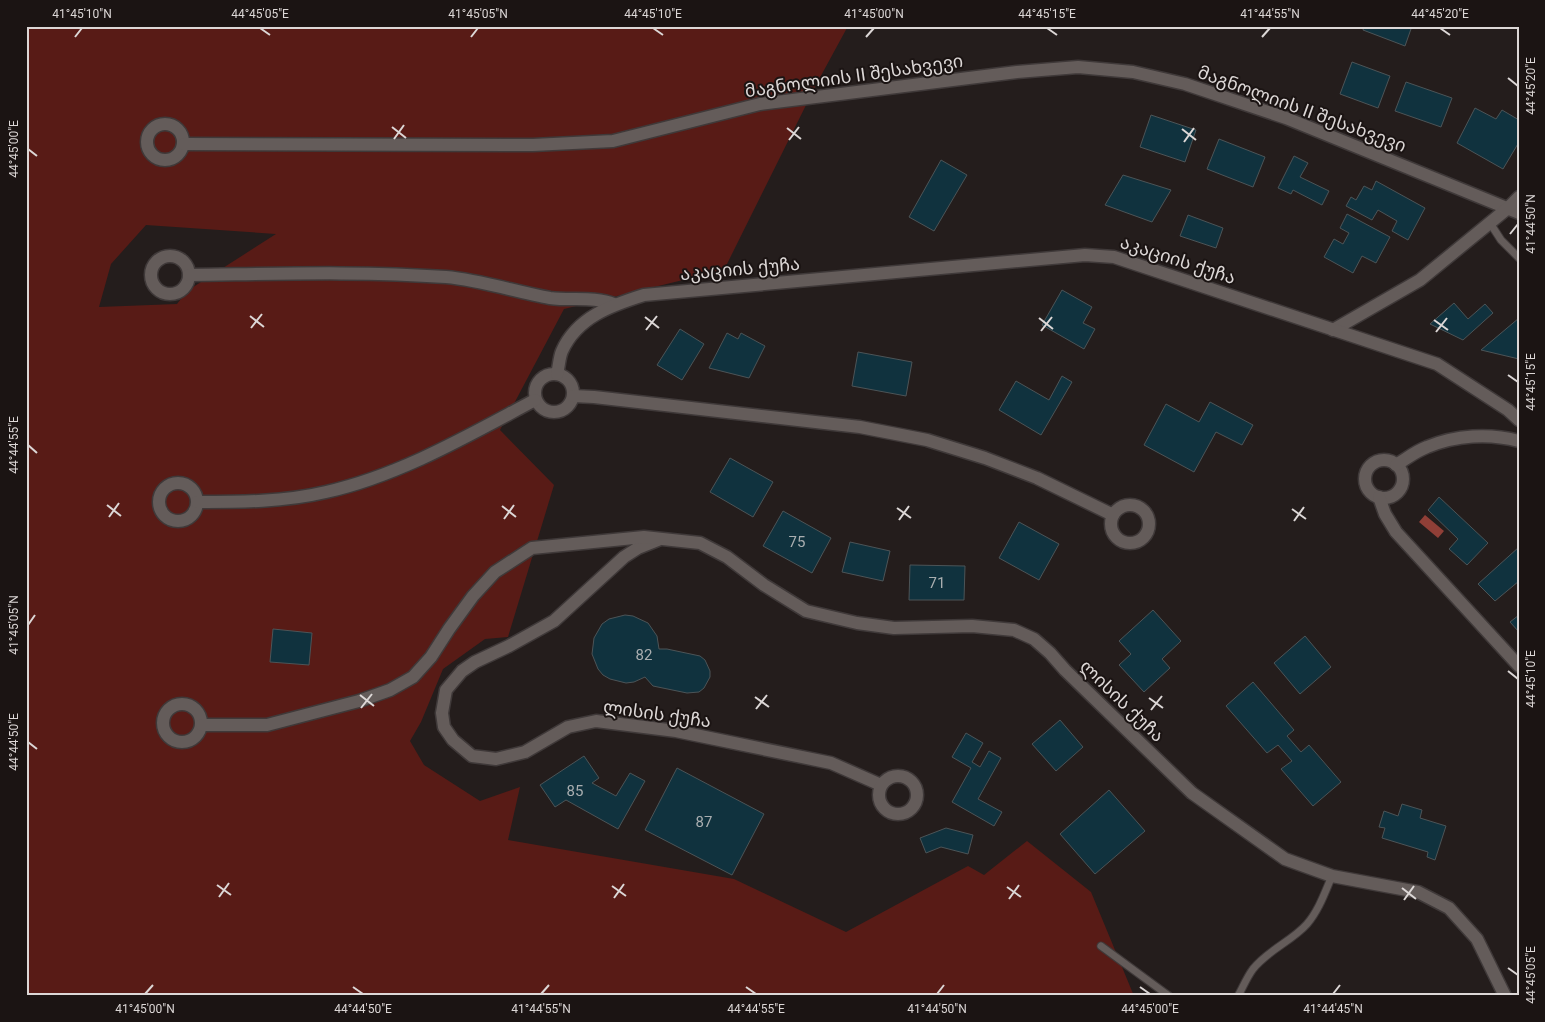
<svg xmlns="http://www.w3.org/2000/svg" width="1545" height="1022" viewBox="0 0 1545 1022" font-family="Roboto,'Noto Sans Georgian',sans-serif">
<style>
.green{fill:#581b16;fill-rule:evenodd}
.water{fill:#903f37}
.building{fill:#10323e;stroke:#4c5457}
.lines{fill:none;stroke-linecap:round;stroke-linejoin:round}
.service-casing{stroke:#3f3939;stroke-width:9}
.minor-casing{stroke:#3f3939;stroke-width:15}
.service{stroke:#645c5a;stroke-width:7}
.minor{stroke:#645c5a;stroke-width:12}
.ticks{fill:none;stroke:#dcd7d6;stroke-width:2}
.labels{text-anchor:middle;stroke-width:4;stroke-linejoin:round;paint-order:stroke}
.number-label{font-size:15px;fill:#a9aeb0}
.street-label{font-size:18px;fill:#dcd7d6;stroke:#1b1413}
.neatline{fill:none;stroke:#dcd7d6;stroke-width:2}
.ticks-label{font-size:12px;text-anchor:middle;fill:#dcd7d6}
</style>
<rect width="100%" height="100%" fill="#241d1c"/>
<path class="green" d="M26,26H848L817,83L724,270L564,309L500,430L554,485L508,637L485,639L443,669L421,722L410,741L424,765L480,801L520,787L508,840L734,879L846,932L968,866L984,875L1027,841L1091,892L1134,996H26ZM146,225L276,234L187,291L177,304L99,307L111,264Z"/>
<path class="water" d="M1425,515L1444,531L1438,538L1419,522Z"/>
<g class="building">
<path d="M1364,26H1412L1405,46L1363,30Z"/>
<path d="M1352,62L1390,76L1378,108L1340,94Z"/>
<path d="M1406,82L1452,98L1441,127L1395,111Z"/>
<path d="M1475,108L1496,119L1502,110L1519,120V142L1503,169L1457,143Z"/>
<path d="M1151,115L1196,130L1185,162L1140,147Z"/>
<path d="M1219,139L1265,157L1253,187L1207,169Z"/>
<path d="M1294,156L1308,163L1300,177L1329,191L1322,205L1293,190L1291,194L1278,188Z"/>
<path d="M941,160L967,175L934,231L909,217Z"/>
<path d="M1123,175L1171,190L1152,222L1105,205Z"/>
<path d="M1376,181L1425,208L1408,240L1392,231L1397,221L1378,210L1372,220L1346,206L1351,197L1356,200L1364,186L1372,190Z"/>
<path d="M1347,214L1390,237L1376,263L1362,256L1353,273L1324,257L1334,239L1343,244L1349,233L1340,228Z"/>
<path d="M1188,215L1223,228L1216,248L1180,236Z"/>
<path d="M1062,290L1092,307L1083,323L1095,329L1084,349L1042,325Z"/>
<path d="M1454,303L1468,319L1485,304L1493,313L1463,340L1430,324Z"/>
<path d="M1519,318V359L1481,350Z"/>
<path d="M680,329L704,344L682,380L657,365Z"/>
<path d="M727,333L738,339L741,333L765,346L749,378L709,368Z"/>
<path d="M858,352L912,362L906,396L852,386Z"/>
<path d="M1062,376L1072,382L1041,435L999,410L1016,381L1049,400Z"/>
<path d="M1210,402L1253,425L1242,445L1216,432L1194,472L1144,445L1166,404L1199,422Z"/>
<path d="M730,458L773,482L753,517L710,492Z"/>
<path d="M1439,497L1488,543L1467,565L1449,549L1458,539L1428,510Z"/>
<path d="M783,511L831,538L812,573L763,546Z"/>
<path d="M1019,522L1059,544L1039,580L999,558Z"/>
<path d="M850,542L890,551L883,581L842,572Z"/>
<path d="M1519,547V581L1495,601L1478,584Z"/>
<path d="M910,565L965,566L964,600H909Z"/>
<path d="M1153,610L1181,641L1162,659L1170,668L1144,692L1119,665L1131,654L1119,641Z"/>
<path d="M625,615L633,616L648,623L657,636L659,649H667L700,656L705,660L710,671V677L704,688L699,692L687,693L653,686L645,677L634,682L626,683L610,679L603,675L598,669L592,654L594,638L602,624L609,619Z"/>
<path d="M1519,615V632L1510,622Z"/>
<path d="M273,629L312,633L309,665L270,662Z"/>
<path d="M1305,636L1331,667L1300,694L1274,663Z"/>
<path d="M1253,682L1294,730L1287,736L1301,752L1309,745L1341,782L1313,806L1281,769L1292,761L1278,745L1267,753L1226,706Z"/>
<path d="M1060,720L1083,747L1056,771L1032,744Z"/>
<path d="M966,733L983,743L972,762L980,767L989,751L1001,758L978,799L1002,812L994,826L952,802L971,768L952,757Z"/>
<path d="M584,756L599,778L592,783L616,796L630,773L645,781L618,829L566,800L555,807L540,785Z"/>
<path d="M677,768L764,814L732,875L645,830Z"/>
<path d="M1109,790L1145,831L1095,874L1060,834Z"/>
<path d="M1402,804L1422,810L1420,818L1446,826L1435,860L1427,857L1428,852L1382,838L1385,828L1379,827L1384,811L1398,816Z"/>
<path d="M946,828L973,835L968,854L941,847L926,853L920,838Z"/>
</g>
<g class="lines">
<defs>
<g id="service">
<path d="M1490,223L1501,240L1519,258"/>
<path d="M1101,946L1169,996"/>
<path d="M1238,996C1243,987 1247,977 1253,969C1268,950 1292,941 1307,924C1319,910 1325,892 1332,876"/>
</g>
<g id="minor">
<circle cx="165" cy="142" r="18"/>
<path d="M184,144L533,145L613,141L760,104L1017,72L1078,67L1133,72L1185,84L1286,118L1519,213"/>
<circle cx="170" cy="275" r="19"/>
<path d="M189,275C274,274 361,271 446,277C481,280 516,292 550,298C571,301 594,296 614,304"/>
<path d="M1333,330L1420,280L1508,208L1519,197"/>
<circle cx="554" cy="393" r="19"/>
<path d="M557,374C559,367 559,358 562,351C577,317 612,305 644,295L1085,255L1114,257L1437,364L1508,410L1519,420"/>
<path d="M573,396L594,397L860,427L927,440L985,458L1037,478L1113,515"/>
<circle cx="1384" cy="479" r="19"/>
<path d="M1396,465C1406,459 1416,451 1427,447C1456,435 1489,433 1519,441"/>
<circle cx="178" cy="502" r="19"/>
<path d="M1379,497L1385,514L1396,532L1519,666"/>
<path d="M197,502C241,502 284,502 326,492C401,475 469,435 535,400"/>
<circle cx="1130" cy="524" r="19"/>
<path d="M658,540L638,548L624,557L554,621L509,646L475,662L462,671L446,690L442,713L444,727L453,740L472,756L496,759L525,752L568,727L596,721L676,731L831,763L881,785"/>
<circle cx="182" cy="723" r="19"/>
<path d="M202,725H267L359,701L390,690L413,677L431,657L449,629L473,596L495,572L532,548L644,537L700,543L727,557L764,585L806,611L857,623L894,628L972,626L1014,630L1034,639L1050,653L1065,670L1192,793L1285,859L1332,876L1418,892L1449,908L1477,939L1505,996"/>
<circle cx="898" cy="795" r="19"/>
</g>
</defs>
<use href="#service" class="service-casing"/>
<use href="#minor" class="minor-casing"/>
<use href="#service" class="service"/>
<use href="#minor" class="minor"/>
</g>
<path class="ticks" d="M260,28L270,35M653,28L663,35M1047,28L1057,35M1440,28L1450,35M75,37L82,28M471,37L478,28M866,37L874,28M1262,37L1270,28M1508,78L1518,86M392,127L406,138M787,128L801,139M1182,129L1196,140M394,139L404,125M789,140L799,127M1184,142L1194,128M28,149L37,156M1510,234L1518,224M250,316L264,327M645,317L659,328M1039,318L1053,329M1434,320L1448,330M251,328L262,314M646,330L657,316M1041,331L1052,317M1436,332L1447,318M1508,375L1518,382M28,445L37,453M107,505L121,516M502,506L516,517M897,508L911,518M1292,509L1306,519M109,517L119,503M504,519L514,505M899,520L909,506M1294,521L1304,507M28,625L35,615M1508,671L1518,679M360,695L374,706M755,697L769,707M1149,698L1163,708M361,708L372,694M756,709L767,695M1151,710L1162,696M28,742L37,749M217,885L231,895M612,886L626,896M1007,887L1021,897M1402,888L1416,899M219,897L229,883M614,898L624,884M1009,899L1019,885M1404,900L1414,886M1508,968L1518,975M353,987L363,994M746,987L756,994M1140,987L1150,994M145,994L153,985M541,994L549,985M937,994L944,985M1333,994L1340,985"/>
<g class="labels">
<g class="number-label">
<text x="797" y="547">75</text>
<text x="937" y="588">71</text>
<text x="644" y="660">82</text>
<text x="575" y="796">85</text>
<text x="704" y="827">87</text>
</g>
<g class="street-label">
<text transform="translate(854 76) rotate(-8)" y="6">მაგნოლიის II შესახვევი</text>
<text transform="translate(1302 109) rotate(20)" y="6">მაგნოლიის II შესახვევი</text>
<text transform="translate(1178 260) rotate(18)" y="6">აკაციის ქუჩა</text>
<text transform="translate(740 269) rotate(-5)" y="6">აკაციის ქუჩა</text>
<text transform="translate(1122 701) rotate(44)" y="6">ლისის ქუჩა</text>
<text transform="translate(657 714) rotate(8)" y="6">ლისის ქუჩა</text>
</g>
</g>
<rect width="1545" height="1022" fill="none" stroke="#1b1413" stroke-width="55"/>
<rect x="28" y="28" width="1490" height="966" class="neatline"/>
<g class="ticks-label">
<text x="82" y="18">41°45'10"N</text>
<text x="260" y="18">44°45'05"E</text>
<text x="478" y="18">41°45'05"N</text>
<text x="653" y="18">44°45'10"E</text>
<text x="874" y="18">41°45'00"N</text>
<text x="1047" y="18">44°45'15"E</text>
<text x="1270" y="18">41°44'55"N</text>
<text x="1440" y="18">44°45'20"E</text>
<text transform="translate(1531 86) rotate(-90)" y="4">44°45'20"E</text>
<text transform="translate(14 149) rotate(-90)" y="4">44°45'00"E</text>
<text transform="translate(1531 224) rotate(-90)" y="4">41°44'50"N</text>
<text transform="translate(1531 382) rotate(-90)" y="4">44°45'15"E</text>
<text transform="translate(14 445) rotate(-90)" y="4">44°44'55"E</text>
<text transform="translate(14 625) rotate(-90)" y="4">41°45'05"N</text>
<text transform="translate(1531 679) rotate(-90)" y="4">44°45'10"E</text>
<text transform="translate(14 742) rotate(-90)" y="4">44°44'50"E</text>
<text transform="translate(1531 975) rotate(-90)" y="4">44°45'05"E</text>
<text x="145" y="1013">41°45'00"N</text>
<text x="363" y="1013">44°44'50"E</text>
<text x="541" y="1013">41°44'55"N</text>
<text x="756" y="1013">44°44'55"E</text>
<text x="937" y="1013">41°44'50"N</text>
<text x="1150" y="1013">44°45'00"E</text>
<text x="1333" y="1013">41°44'45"N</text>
</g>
</svg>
